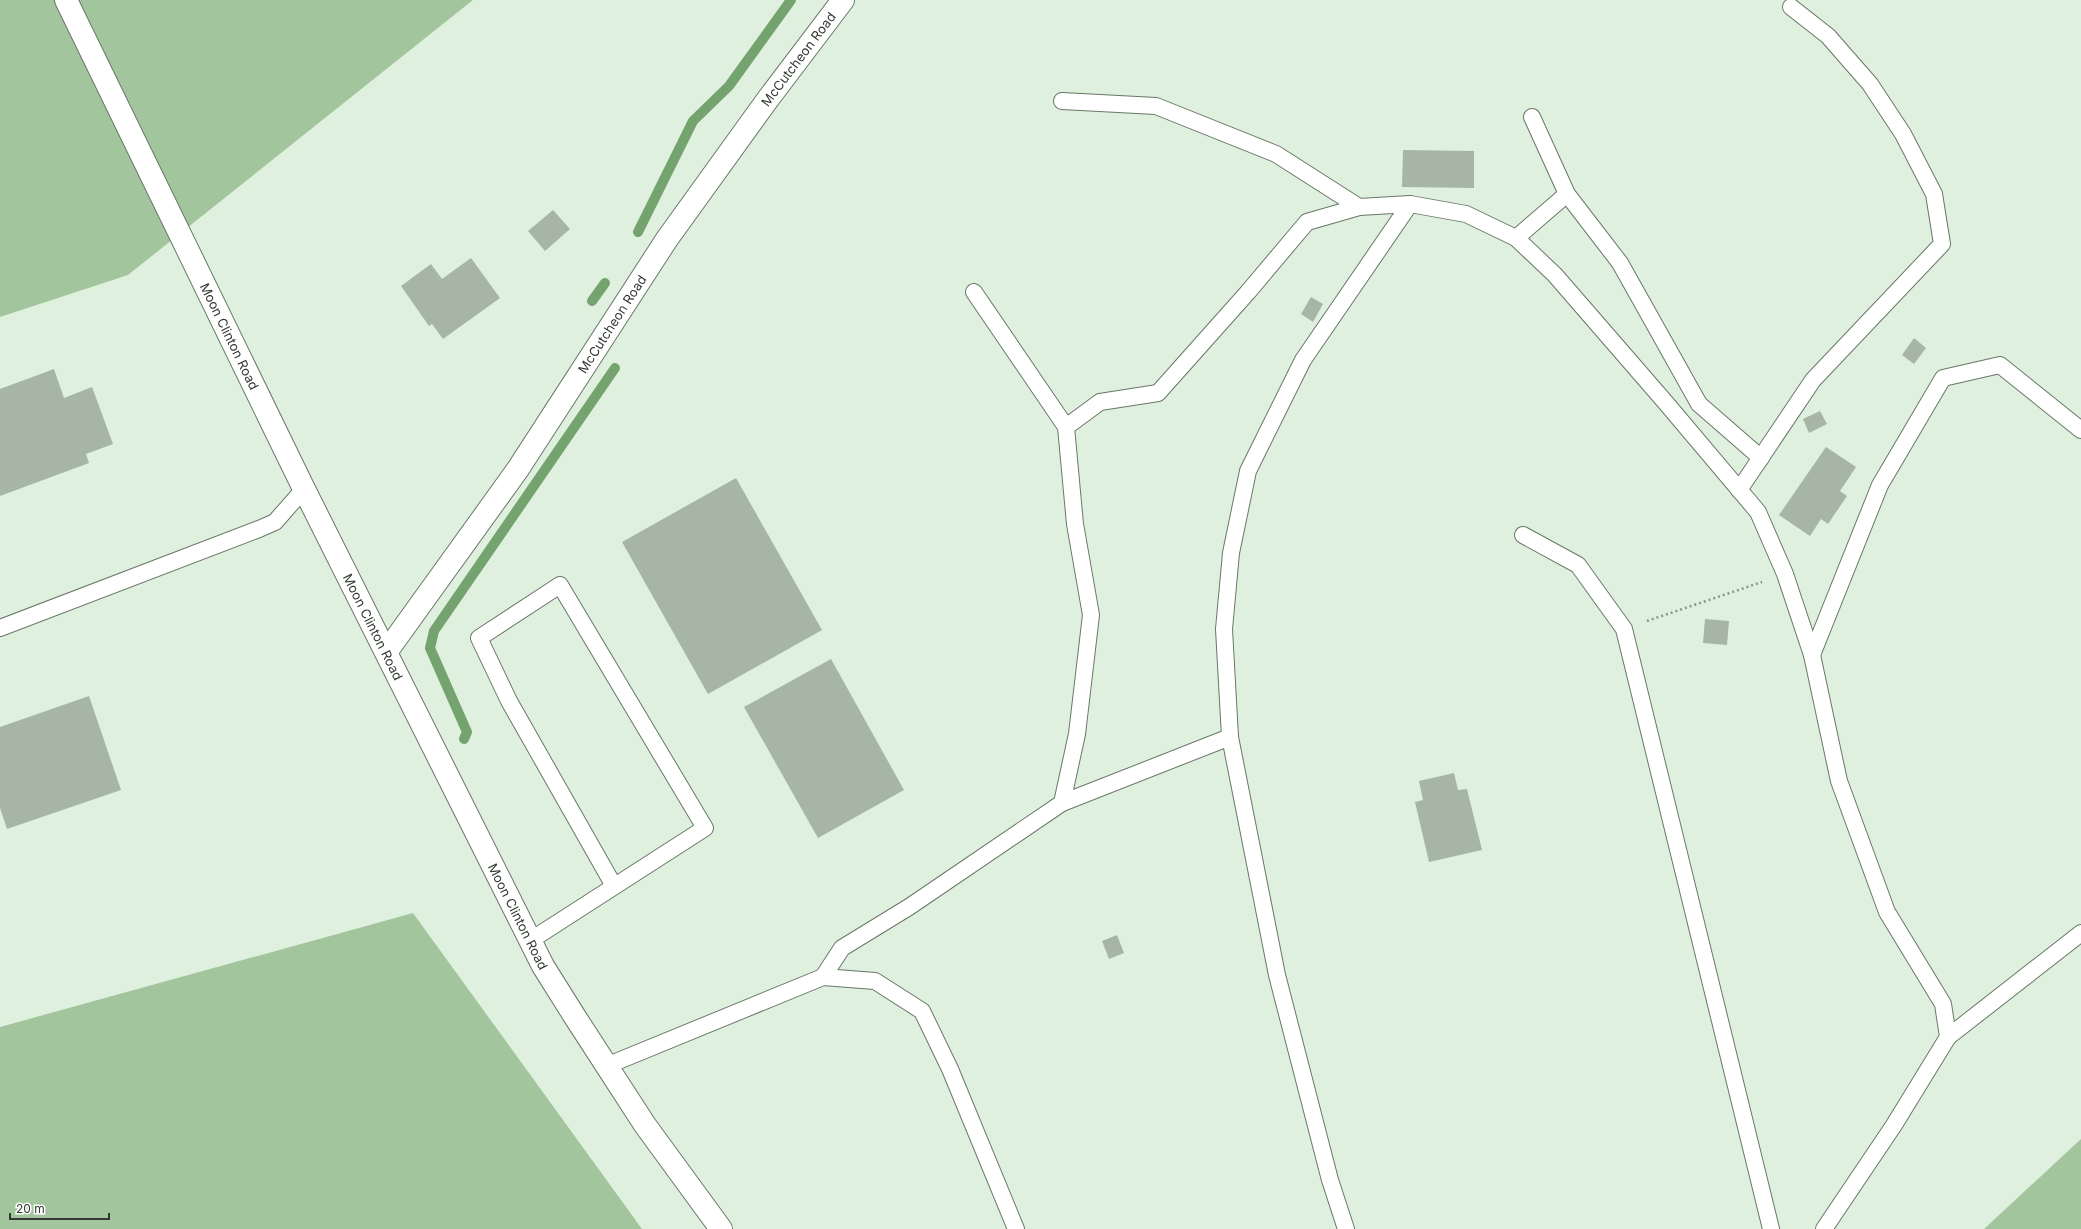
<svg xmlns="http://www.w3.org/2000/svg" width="2081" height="1229" viewBox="0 0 2081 1229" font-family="Inter,sans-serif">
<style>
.green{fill:#a3c59e}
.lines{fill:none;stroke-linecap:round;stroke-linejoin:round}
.stream{stroke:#75a36f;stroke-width:10}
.building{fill:#a6b5a4}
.lane-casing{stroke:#697767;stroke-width:18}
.street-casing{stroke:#697767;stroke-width:24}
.secondary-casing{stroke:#697767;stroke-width:24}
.path{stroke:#8a9589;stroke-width:2.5;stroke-dasharray:2 3;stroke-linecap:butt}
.lane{stroke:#fff;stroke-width:16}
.street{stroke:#fff;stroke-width:22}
.secondary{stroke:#fff;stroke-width:22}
.labels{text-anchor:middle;stroke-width:3;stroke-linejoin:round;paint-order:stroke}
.street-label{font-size:13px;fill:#333932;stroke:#fff}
</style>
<rect width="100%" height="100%" fill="#e0f0de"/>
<g class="green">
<path d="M0,0H473L128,275L0,317Z"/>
<path d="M413,913L642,1229H0V1027Z"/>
<path d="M2081,1139V1229H1984Z"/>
</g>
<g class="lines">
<g class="stream">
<path d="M638,232L693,121L729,86L791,0"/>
<path d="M592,301L605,283"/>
<path d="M464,739L467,732L430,648L434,631L615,368"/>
</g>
</g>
<g class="building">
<path d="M1403,150L1474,151V188L1402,187Z"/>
<path d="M553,210L570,229L545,251L528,231Z"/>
<path d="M471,258L500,298L443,339L432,324L429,326L401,286L431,264L442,279Z"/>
<path d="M1311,297L1323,304L1313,322L1301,314Z"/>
<path d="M1914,338L1926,348L1914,364L1902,355Z"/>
<path d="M54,369L64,398L92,387L113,444L86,454L89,463L0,496V389Z"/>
<path d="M1820,411L1827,424L1809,433L1803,419Z"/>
<path d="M1826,447L1856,467L1840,491L1847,496L1828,524L1821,519L1810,536L1779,515Z"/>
<path d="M736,478L822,630L708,694L622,542Z"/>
<path d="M1705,619L1729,621L1727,645L1703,643Z"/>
<path d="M831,659L904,790L818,838L744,707Z"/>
<path d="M89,696L121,790L7,829L0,808V727Z"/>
<path d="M1454,773L1458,790L1467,789L1482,850L1429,862L1415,802L1423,800L1419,781Z"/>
<path d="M1117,935L1124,953L1109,959L1102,941Z"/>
</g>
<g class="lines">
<defs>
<g id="lane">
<path d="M1062,101L1156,106L1276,154L1359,207"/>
<path d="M1532,117L1567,194L1620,263L1699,404L1761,458"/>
<path d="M1516,238L1567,194"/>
<path d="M974,292L1066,427"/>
<path d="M1739,490L1813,380L1942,244L1934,194L1903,134L1870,84L1828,36L1791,7"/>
<path d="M1523,535L1578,565L1624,629L1771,1229"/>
<path d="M0,628L259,529L275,522L304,489"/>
<path d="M1812,655L1880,485L1943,378L2000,365L2081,430"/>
<path d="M1230,737L1277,975L1330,1180L1346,1229"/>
<path d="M1062,803L1230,737L1224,629L1231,553L1248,471L1303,360L1410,204"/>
<path d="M531,940L705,828L560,585L479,638L509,701L614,886"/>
<path d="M823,977L842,948L909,907L1062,803L1077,734L1091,615L1075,524L1066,427L1100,402L1158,393L1248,292L1307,222L1359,207L1410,204L1466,214L1516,238L1555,275L1666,403L1758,512L1785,574L1812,655L1839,781L1887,912L1943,1004L1948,1037L1894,1125L1824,1229"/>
<path d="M1948,1037L2081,933"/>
<path d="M606,1066L823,977L875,981L922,1011L950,1069L1016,1229"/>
</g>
<g id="street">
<path id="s1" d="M387,651L518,469L667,239L768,99L843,0"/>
</g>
<g id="secondary">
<path id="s2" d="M66,0L304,489L543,966L575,1017L645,1125L721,1229"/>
</g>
</defs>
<use href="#lane" class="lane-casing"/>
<use href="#street" class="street-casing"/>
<use href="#secondary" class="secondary-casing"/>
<path class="path" d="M1647,621L1762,582"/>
<use href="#lane" class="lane"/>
<use href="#street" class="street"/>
<use href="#secondary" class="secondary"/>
</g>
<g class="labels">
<g class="street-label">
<text dy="5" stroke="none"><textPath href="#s1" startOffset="721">McCutcheon Road</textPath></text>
<text dy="5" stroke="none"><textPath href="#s1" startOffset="397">McCutcheon Road</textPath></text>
<text dy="5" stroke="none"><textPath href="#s2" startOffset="374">Moon Clinton Road</textPath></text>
<text dy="5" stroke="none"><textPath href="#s2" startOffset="698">Moon Clinton Road</textPath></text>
<text dy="5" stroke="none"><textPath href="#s2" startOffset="1022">Moon Clinton Road</textPath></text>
</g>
</g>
<path d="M10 1213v6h99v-6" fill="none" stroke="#333932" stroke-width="2"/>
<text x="16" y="1213" font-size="12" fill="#333932" stroke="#ffffff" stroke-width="3" paint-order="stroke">20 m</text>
</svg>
